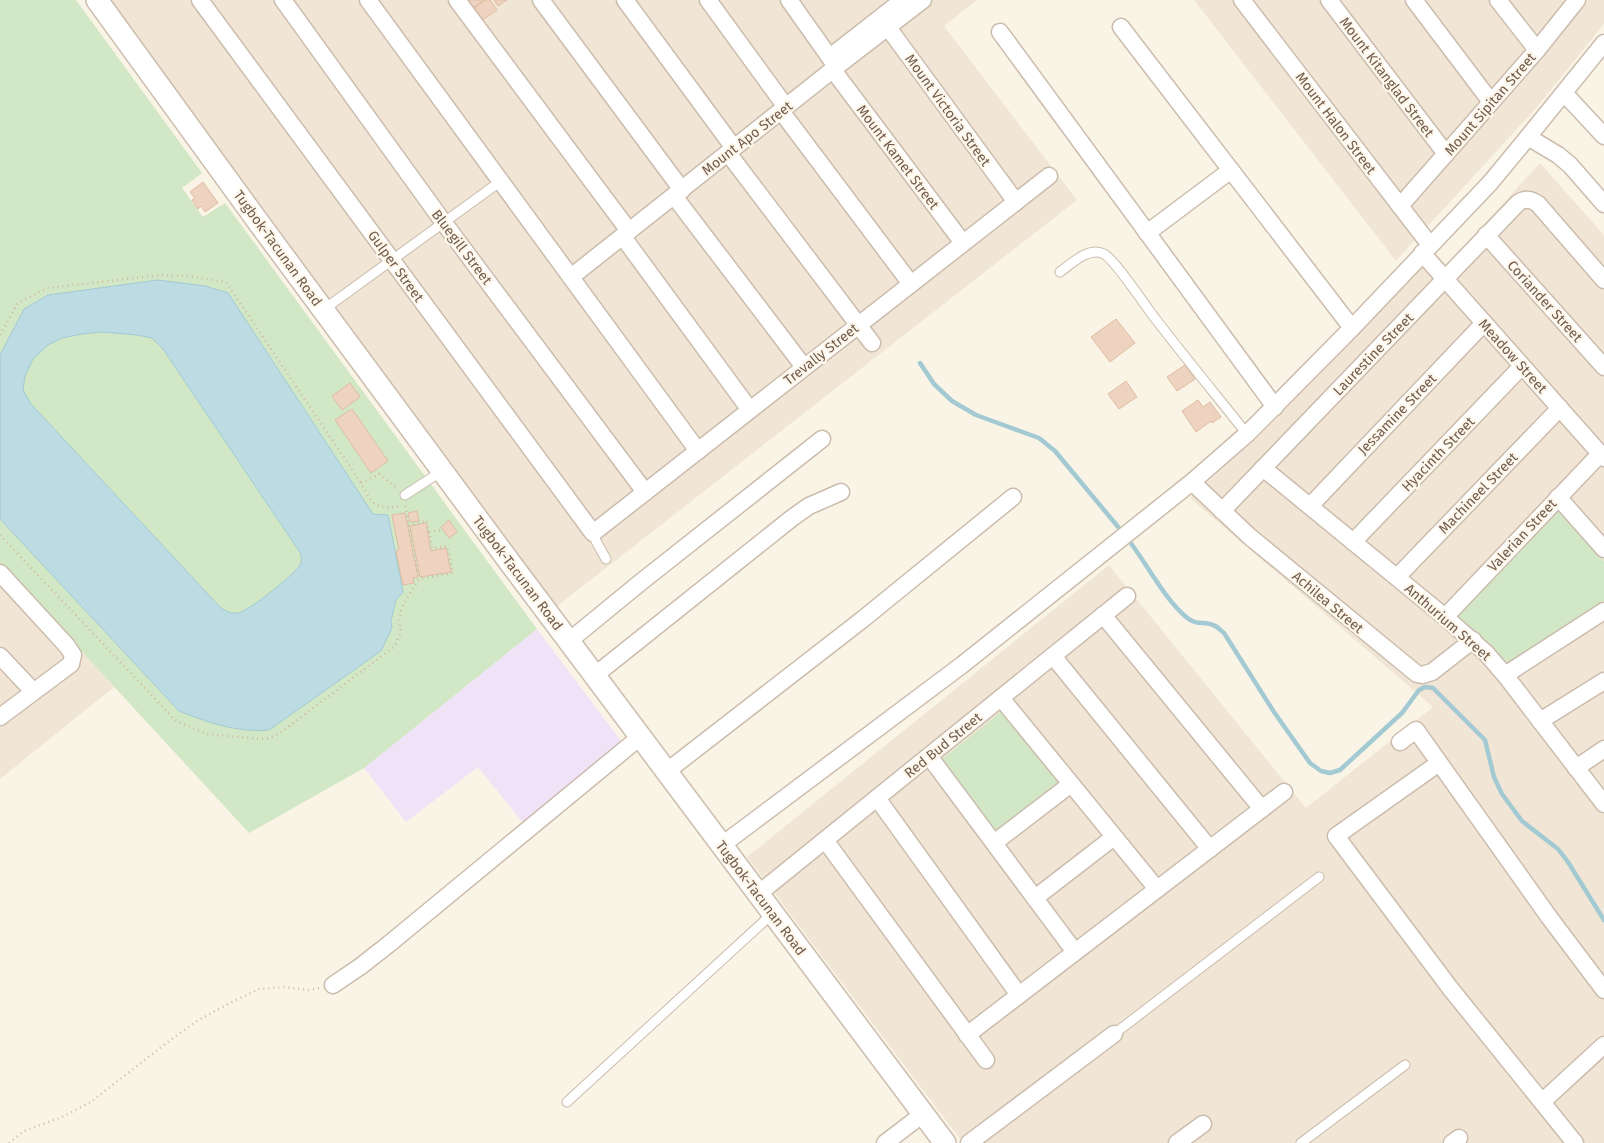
<svg xmlns="http://www.w3.org/2000/svg" width="1604" height="1143" viewBox="0 0 1604 1143" font-family="'Fira Sans',sans-serif">
<style>
.residential{fill:#f1e6d5}
.education{fill:#f0e3f7}
.green{fill:#d1e7c6}
.water{fill:#bcdbe2;stroke:#a3cad3;fill-rule:evenodd}
.lines{fill:none;stroke-linecap:round;stroke-linejoin:round}
.stream{stroke:#a3cad3;stroke-width:4.5}
.building{fill:#eed4c0;stroke:#dfbca2}
.service-casing{stroke:#cbbcad;stroke-width:11}
.minor-casing{stroke:#cbbcad;stroke-width:19}
.tertiary-casing{stroke:#cbbcad;stroke-width:24}
.path{stroke:#d2b8a3;stroke-width:2.5;stroke-dasharray:1 4;stroke-linecap:butt}
.service{stroke:#fff;stroke-width:9}
.minor{stroke:#fff;stroke-width:16}
.tertiary{stroke:#fff;stroke-width:21}
.labels{text-anchor:middle;stroke-width:4.5;stroke-linejoin:round;paint-order:stroke}
.street-label{font-size:14px;fill:#725c4d;stroke:#fdf7ec}
</style>
<rect width="100%" height="100%" fill="#faf4e6"/>
<g class="residential">
<path d="M107,0H977L944,26L1077,200L556,607Z"/>
<path d="M1194,0H1604V24L1537,107L1396,261Z"/>
<path d="M1540,163L1604,235V1143H963L747,857L1109,565L1306,808L1433,707L1190,498L1255,440L1435,253L1446,265Z"/>
<path d="M0,563L114,687L0,779Z"/>
</g>
<path class="education" d="M537,629L622,742L524,824L478,767L406,822L364,768Z"/>
<g class="green">
<path d="M0,0H76L202,173L182,188L203,217L225,203L537,629L364,768L249,833L0,563Z"/>
<path d="M1558,510L1604,562V601L1508,664L1492,646L1458,616Z"/>
<path d="M1001,712L1059,782L996,832L941,760Z"/>
</g>
<path class="water" d="M158,280L205,286L228,293L373,514L388,515L403,592L396,600L391,621L392,628L381,651L269,730C237,733 207,722 179,711L0,519V355L24,309L48,295ZM102,332L137,335L152,338L163,349L301,554C301,558 302,561 300,565C294,575 249,611 238,613C230,614 226,611 220,607L31,404L23,390L25,376L33,359L48,345L62,338L82,334Z"/>
<g class="lines">
<g class="stream">
<path d="M920,363L934,384L952,401L976,415L1039,438L1055,451L1119,528"/>
<path d="M1130,542C1148,566 1164,598 1186,617C1198,627 1204,620 1215,626C1218,627 1221,631 1224,633L1274,712L1310,763L1321,771L1330,773L1340,770L1402,713L1419,690L1425,687L1433,688L1485,740L1494,777L1502,794L1522,821L1558,849L1568,862L1604,920"/>
</g>
</g>
<g class="building">
<path d="M465,0H484L471,9Z"/>
<path d="M485,0H490L497,10L481,21L473,9Z"/>
<path d="M494,0H507L498,6Z"/>
<path d="M203,182L218,203L205,212L201,206L198,209L192,200L195,198L190,192Z"/>
<path d="M1116,319L1135,343L1110,362L1091,337Z"/>
<path d="M1185,365L1195,379L1177,391L1167,377Z"/>
<path d="M1126,381L1137,397L1119,409L1108,394Z"/>
<path d="M350,383L360,397L342,410L332,396Z"/>
<path d="M1198,400L1203,407L1210,402L1221,417L1212,423L1211,421L1196,432L1182,411Z"/>
<path d="M352,409L388,461L371,473L335,420Z"/>
<path d="M417,511L419,521L410,522L408,513Z"/>
<path d="M405,513L418,577L413,578L414,583L403,585L396,551L399,550L392,515Z"/>
<path d="M449,520L457,532L449,538L441,527Z"/>
<path d="M426,523L431,551L446,548L451,572L420,577L410,526Z"/>
</g>
<g class="lines">
<defs>
<g id="service">
<path d="M1060,272C1071,264 1089,246 1104,254C1115,260 1144,304 1154,317C1184,356 1216,395 1247,434"/>
<path d="M323,310L501,181"/>
<path d="M405,495L442,471"/>
<path d="M593,533L596,541L606,559"/>
<path d="M1114,1034L1319,877"/>
<path d="M567,1102L772,914"/>
<path d="M1301,1143L1405,1065"/>
</g>
<g id="minor">
<path d="M200,0L593,533L1049,176"/>
<path d="M283,0L444,223L645,492"/>
<path d="M368,0L698,451"/>
<path d="M457,0L629,231"/>
<path d="M541,0L682,190"/>
<path d="M625,0L734,148"/>
<path d="M708,0L786,107"/>
<path d="M789,0L835,65"/>
<path d="M1242,0L1430,245"/>
<path d="M1329,0L1446,154"/>
<path d="M1414,0L1491,102"/>
<path d="M1498,0L1537,50"/>
<path d="M881,18L1016,202"/>
<path d="M1121,27L1352,328"/>
<path d="M1000,32L1275,407"/>
<path d="M830,57L903,0"/>
<path d="M833,70L963,243"/>
<path d="M1564,93L1604,136"/>
<path d="M781,111L911,284"/>
<path d="M1528,137L1558,155L1570,165L1604,204"/>
<path d="M728,153L872,343"/>
<path d="M674,196L804,367"/>
<path d="M1400,206L1537,50L1577,0"/>
<path d="M1147,233L1231,170"/>
<path d="M1486,235L1604,367"/>
<path d="M623,237L750,410"/>
<path d="M1422,253L1604,458"/>
<path d="M571,277L845,60L923,0"/>
<path d="M1263,468L1445,617L1486,653L1505,675L1604,804"/>
<path d="M1192,482L1249,536L1417,674L1422,675L1432,672L1473,640"/>
<path d="M1558,497L1604,549"/>
<path d="M1310,506L1484,323"/>
<path d="M1222,511L1518,203C1525,198 1531,199 1538,204L1604,280"/>
<path d="M1353,542L1522,366"/>
<path d="M0,573L67,646L73,655L71,664L0,717"/>
<path d="M1397,577L1560,408"/>
<path d="M1103,615L1262,809"/>
<path d="M1445,617L1600,454"/>
<path d="M569,641L641,582L822,439"/>
<path d="M0,656L33,691"/>
<path d="M1053,656L1210,849"/>
<path d="M1505,675L1604,611"/>
<path d="M594,676L792,518L809,506L841,492"/>
<path d="M1001,698L1157,889"/>
<path d="M1540,721L1604,681"/>
<path d="M1400,742L1416,730L1549,917L1604,990"/>
<path d="M929,756L1075,952"/>
<path d="M1439,763L1336,836L1450,988L1575,1143"/>
<path d="M1576,768L1604,749"/>
<path d="M666,772L863,619L1013,497"/>
<path d="M877,798L1019,995"/>
<path d="M825,840L986,1060"/>
<path d="M994,843L1071,784"/>
<path d="M722,845L962,665L1192,482L1247,434L1352,328L1490,183L1528,137L1604,43"/>
<path d="M758,894L1127,596"/>
<path d="M1035,898L1114,837"/>
<path d="M333,985L361,966L389,944L640,737"/>
<path d="M967,1035L1284,792"/>
<path d="M1542,1102L1604,1045"/>
<path d="M885,1143L923,1114"/>
<path d="M969,1143L1114,1034"/>
<path d="M1177,1143L1203,1124"/>
<path d="M1452,1143L1459,1138"/>
</g>
<path id="tertiary" d="M97,0L259,223L511,564L945,1143"/>
</defs>
<use href="#service" class="service-casing"/>
<use href="#minor" class="minor-casing"/>
<use href="#tertiary" class="tertiary-casing"/>
<g class="path">
<path d="M0,335L18,303L47,288L161,275L188,276L226,282L361,483C373,506 376,510 401,506"/>
<path d="M361,483L379,474L397,488"/>
<path d="M408,525L427,521L432,548L447,546L453,573L419,579"/>
<path d="M429,532L442,530"/>
<path d="M0,535L176,721L207,734L260,739L270,738L280,733L395,646L401,632C395,609 408,598 419,579L405,505"/>
<path d="M9,1143L24,1131L62,1117L91,1102L169,1041L197,1021L226,1005L259,989L284,987L309,990L319,988"/>
</g>
<use href="#service" class="service"/>
<use href="#minor" class="minor"/>
<use href="#tertiary" class="tertiary"/>
</g>
<g class="labels">
<g class="street-label">
<text transform="translate(1387 77) rotate(53)" y="5">Mount Kitanglad Street</text>
<text transform="translate(1490 104) rotate(-49)" y="5">Mount Sipitan Street</text>
<text transform="translate(948 110) rotate(54)" y="5">Mount Victoria Street</text>
<text transform="translate(1336 123) rotate(53)" y="5">Mount Halon Street</text>
<text transform="translate(747 138) rotate(-38)" y="5">Mount Apo Street</text>
<text transform="translate(898 157) rotate(53)" y="5">Mount Kamet Street</text>
<text transform="translate(462 247) rotate(53)" y="5">Bluegill Street</text>
<text transform="translate(278 248) rotate(54)" y="5">Tugbok-Tacunan Road</text>
<text transform="translate(396 266) rotate(54)" y="5">Gulper Street</text>
<text transform="translate(1545 301) rotate(48)" y="5">Coriander Street</text>
<text transform="translate(821 354) rotate(-38)" y="5">Trevally Street</text>
<text transform="translate(1373 354) rotate(-46)" y="5">Laurestine Street</text>
<text transform="translate(1513 356) rotate(48)" y="5">Meadow Street</text>
<text transform="translate(1397 414) rotate(-46)" y="5">Jessamine Street</text>
<text transform="translate(1438 454) rotate(-46)" y="5">Hyacinth Street</text>
<text transform="translate(1478 493) rotate(-46)" y="5">Machineel Street</text>
<text transform="translate(1522 535) rotate(-47)" y="5">Valerian Street</text>
<text transform="translate(518 573) rotate(53)" y="5">Tugbok-Tacunan Road</text>
<text transform="translate(1328 602) rotate(40)" y="5">Achilea Street</text>
<text transform="translate(1448 622) rotate(41)" y="5">Anthurium Street</text>
<text transform="translate(943 745) rotate(-39)" y="5">Red Bud Street</text>
<text transform="translate(761 898) rotate(53)" y="5">Tugbok-Tacunan Road</text>
</g>
</g>
</svg>
